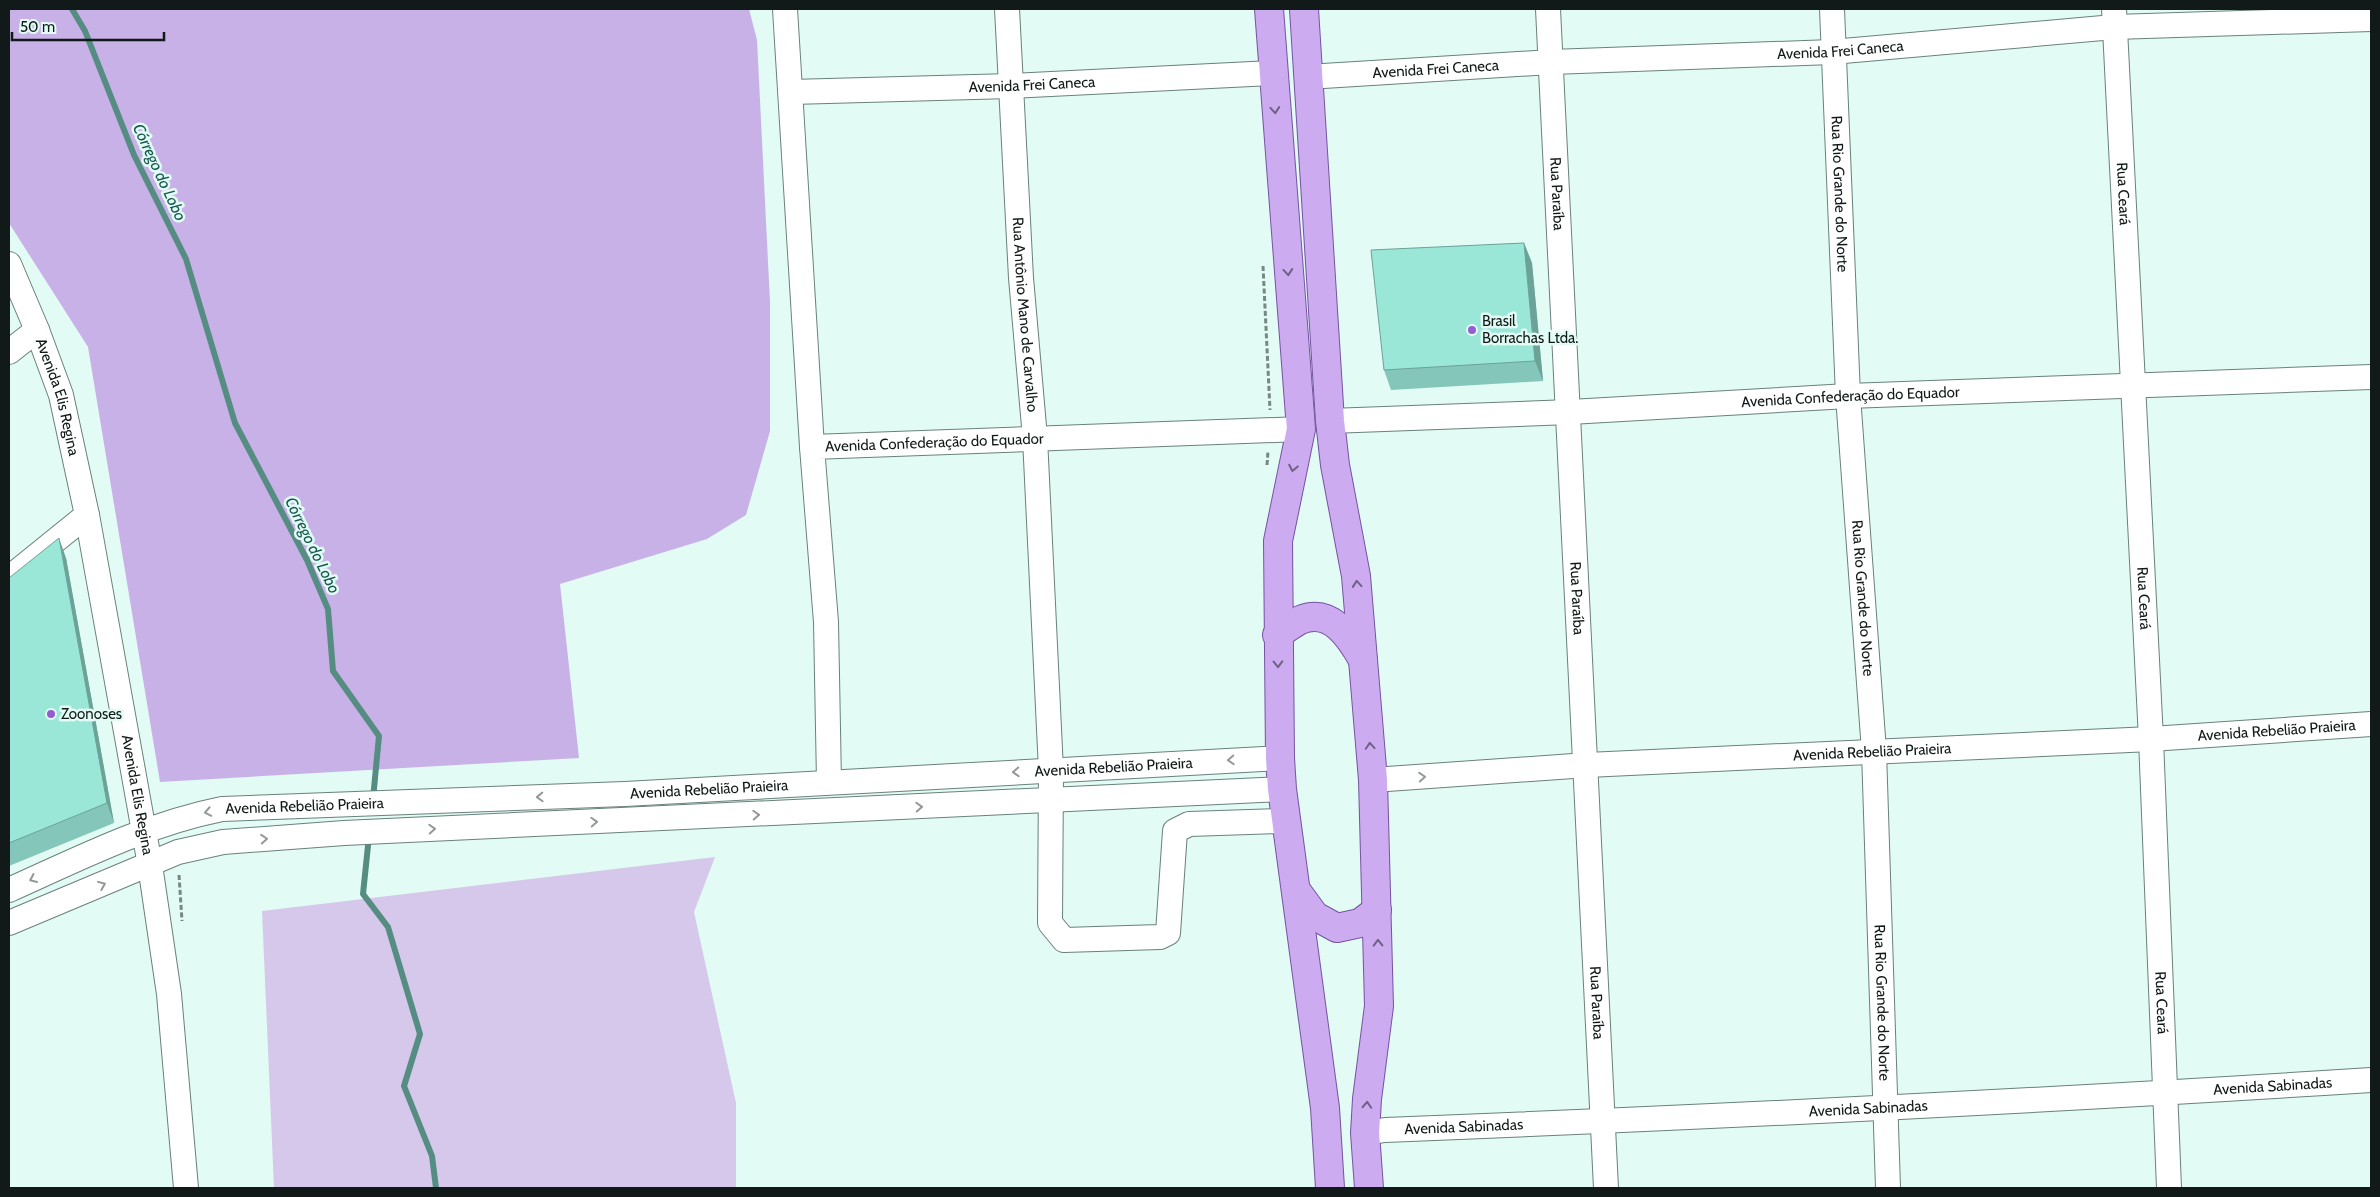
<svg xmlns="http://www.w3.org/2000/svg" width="2380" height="1197" viewBox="0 0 2380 1197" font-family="Cabin,sans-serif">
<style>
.green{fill:#d6c8ea}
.forest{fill:#c8b1e7}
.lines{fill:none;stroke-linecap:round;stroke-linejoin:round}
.stream{stroke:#558d83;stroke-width:6}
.minor-casing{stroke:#6a807c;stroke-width:26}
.major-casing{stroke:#7554a0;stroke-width:30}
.path{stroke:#778784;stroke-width:3;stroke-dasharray:5 2.5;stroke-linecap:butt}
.minor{stroke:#fff;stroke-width:24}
.major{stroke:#ccabf1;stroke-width:28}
.wall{fill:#84c7ba}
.shaded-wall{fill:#6ca297}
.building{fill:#9ae7d8;stroke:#6ca297}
.oneway{stroke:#6f6285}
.oneway2{stroke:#949898}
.poi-dot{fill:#955cd3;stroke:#e2fbf5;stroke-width:2}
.labels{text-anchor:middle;stroke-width:5;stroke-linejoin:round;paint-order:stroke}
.street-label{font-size:15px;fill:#121a19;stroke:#e2fbf5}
.poi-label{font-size:15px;fill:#121a19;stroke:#e2fbf5;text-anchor:start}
.water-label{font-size:16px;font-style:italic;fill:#16574d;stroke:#e2fbf5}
</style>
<rect width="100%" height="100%" fill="#e2fbf5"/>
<path class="green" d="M715,857L694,912L736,1103V1188H274L262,911Z"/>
<path class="forest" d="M9,9H749L757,40L770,302V431L746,515L707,539L560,584L579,758L160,782L88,347L9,223Z"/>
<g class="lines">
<g class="stream">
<path d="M72,9L85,31L134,155L186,259L235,423L307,560L328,609L333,671L379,736L373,799"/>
<path d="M369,836L363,894L388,927L420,1034L404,1086L432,1156L436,1188"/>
</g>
<defs>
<g id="minor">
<path d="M785,9L812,447"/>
<path id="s1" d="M1007,9L1021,278L1035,438L1051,770L1050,923L1064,940L1160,937L1168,933L1175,831L1189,824L1277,821L1287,823"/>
<path id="s2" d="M1548,9L1606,1188"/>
<path id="s3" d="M1832,9L1848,396L1874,751L1888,1188"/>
<path id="s4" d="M2114,9L2151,739L2169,1188"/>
<path id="s5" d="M1307,77L1551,62L1832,52L2114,27L2371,19"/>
<path id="s6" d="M791,92L1011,86L1272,73"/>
<path id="s7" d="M9,264L37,330L61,395L87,515L150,865L169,994L186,1188"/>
<path d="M9,352L37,330"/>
<path id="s8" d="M1330,421L1570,412L1848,396L2371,377"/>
<path d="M9,578L87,515"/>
<path id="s9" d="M1373,780L1587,765L2151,739L2371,724"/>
<path id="s10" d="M829,782L826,622L812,447L1301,429"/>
<path id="s11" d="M9,890C78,859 147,824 222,809L625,794L1280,758"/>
<path d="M9,923L178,852L223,842L344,833L1282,789"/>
<path id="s12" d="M1365,1133L1385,1130C1714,1117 2043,1101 2371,1080"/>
</g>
<g id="major">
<path d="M1269,9L1301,429L1278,541L1280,758L1282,789L1325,1108L1330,1188"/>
<path d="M1304,9L1330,421L1335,465L1356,576L1373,780L1379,1006L1367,1099L1365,1133L1369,1188"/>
<path d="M1277,635C1285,630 1292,624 1300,620C1331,607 1350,637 1363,660"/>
<path d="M1296,890L1315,916L1337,928L1360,923L1377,910"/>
</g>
</defs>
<use href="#minor" class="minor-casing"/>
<use href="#major" class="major-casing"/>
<g class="path">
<path d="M1263,266L1270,410"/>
<path d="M1267,465L1268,451"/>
<path d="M179,875L182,921"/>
</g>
<use href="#minor" class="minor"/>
<use href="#major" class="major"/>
</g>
<g class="wall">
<path d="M1524,243L1532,263L1543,381L1391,390L1384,370Z"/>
<path d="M66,558L114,823L9,866V578Z"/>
</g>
<g class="shaded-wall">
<path d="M1524,243L1532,263L1543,381L1535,361Z"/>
<path d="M59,538L66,558L114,823L107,803Z"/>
</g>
<g class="building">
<path d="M1524,243L1535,361L1384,370L1371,250Z"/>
<path d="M59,538L107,803L9,843V578Z"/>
</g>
<defs><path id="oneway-chevron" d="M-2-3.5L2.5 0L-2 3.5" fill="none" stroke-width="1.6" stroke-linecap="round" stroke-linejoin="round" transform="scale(1.25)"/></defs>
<g class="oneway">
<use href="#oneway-chevron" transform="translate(1275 110) rotate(85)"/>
<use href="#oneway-chevron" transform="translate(1288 272) rotate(85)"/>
<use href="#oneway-chevron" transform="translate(1293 468) rotate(101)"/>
<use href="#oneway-chevron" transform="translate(1357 584) rotate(-95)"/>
<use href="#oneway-chevron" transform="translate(1278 664) rotate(89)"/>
<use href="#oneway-chevron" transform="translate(1370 746) rotate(-94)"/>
<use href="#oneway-chevron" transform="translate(1378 943) rotate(-91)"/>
<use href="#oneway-chevron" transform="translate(1367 1105) rotate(-87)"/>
</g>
<g class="oneway2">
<use href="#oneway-chevron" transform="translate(1231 760) rotate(177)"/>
<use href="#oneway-chevron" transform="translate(1016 772) rotate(177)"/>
<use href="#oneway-chevron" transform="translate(1422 777) rotate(-4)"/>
<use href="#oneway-chevron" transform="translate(540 797) rotate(178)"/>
<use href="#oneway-chevron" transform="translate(919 807) rotate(-3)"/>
<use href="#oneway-chevron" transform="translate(208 812) rotate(169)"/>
<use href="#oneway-chevron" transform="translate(756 815) rotate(-3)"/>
<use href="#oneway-chevron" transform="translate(594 822) rotate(-3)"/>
<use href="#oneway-chevron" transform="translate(432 829) rotate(-3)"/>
<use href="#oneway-chevron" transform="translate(264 839) rotate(-4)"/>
<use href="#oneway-chevron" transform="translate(33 879) rotate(156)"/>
<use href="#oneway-chevron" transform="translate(102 885) rotate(-22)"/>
</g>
<g class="poi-dot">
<circle cx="1472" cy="330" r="5"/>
<circle cx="51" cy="714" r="5"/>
</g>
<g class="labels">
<g class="street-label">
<text dy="5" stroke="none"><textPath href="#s5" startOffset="534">Avenida Frei Caneca</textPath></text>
<text dy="5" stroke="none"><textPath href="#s5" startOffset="129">Avenida Frei Caneca</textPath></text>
<text dy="5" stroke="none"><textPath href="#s6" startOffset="241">Avenida Frei Caneca</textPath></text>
<text dy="5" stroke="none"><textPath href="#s2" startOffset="185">Rua Paraíba</textPath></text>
<text dy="5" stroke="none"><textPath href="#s3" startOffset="185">Rua Rio Grande do Norte</textPath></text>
<text dy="5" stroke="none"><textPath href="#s4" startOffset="185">Rua Ceará</textPath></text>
<text dy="5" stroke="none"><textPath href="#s1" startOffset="306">Rua Antônio Mano de Carvalho</textPath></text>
<text dy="5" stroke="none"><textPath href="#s7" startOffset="142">Avenida Elis Regina</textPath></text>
<text dy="5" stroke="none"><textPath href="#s8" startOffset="521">Avenida Confederação do Equador</textPath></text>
<text dy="5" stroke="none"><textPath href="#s10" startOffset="458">Avenida Confederação do Equador</textPath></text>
<text dy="5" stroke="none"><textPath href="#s2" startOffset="590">Rua Paraíba</textPath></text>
<text dy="5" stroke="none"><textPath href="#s3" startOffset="590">Rua Rio Grande do Norte</textPath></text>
<text dy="5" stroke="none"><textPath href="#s4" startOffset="590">Rua Ceará</textPath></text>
<text dy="5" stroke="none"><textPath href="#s9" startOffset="905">Avenida Rebelião Praieira</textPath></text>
<text dy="5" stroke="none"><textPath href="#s9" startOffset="500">Avenida Rebelião Praieira</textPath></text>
<text dy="5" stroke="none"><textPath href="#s11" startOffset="1121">Avenida Rebelião Praieira</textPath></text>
<text dy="5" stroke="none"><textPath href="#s11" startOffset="716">Avenida Rebelião Praieira</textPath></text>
<text dy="5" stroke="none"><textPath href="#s7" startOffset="548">Avenida Elis Regina</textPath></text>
<text dy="5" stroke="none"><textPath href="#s11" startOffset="311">Avenida Rebelião Praieira</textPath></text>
<text dy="5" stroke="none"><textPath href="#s2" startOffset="995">Rua Paraíba</textPath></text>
<text dy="5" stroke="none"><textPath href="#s3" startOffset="995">Rua Rio Grande do Norte</textPath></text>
<text dy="5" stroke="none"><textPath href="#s4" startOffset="995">Rua Ceará</textPath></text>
<text dy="5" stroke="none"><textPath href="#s12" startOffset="909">Avenida Sabinadas</textPath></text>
<text dy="5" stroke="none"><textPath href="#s12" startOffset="504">Avenida Sabinadas</textPath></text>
<text dy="5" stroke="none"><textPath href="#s12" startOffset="99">Avenida Sabinadas</textPath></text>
</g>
<g class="poi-label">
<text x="1482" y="326">Brasil<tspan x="1482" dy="17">Borrachas Ltda.</tspan></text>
<text x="61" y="719">Zoonoses</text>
</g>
<g class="water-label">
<text transform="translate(160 172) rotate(65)" y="6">Córrego do Lobo</text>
<text transform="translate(313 545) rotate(64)" y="6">Córrego do Lobo</text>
</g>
</g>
<rect width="2380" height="1197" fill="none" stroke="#121a19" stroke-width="20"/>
<path d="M12 32v8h152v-8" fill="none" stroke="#121a19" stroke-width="2.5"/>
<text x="20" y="32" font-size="15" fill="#121a19" stroke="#e2fbf5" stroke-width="4" paint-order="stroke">50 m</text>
</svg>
